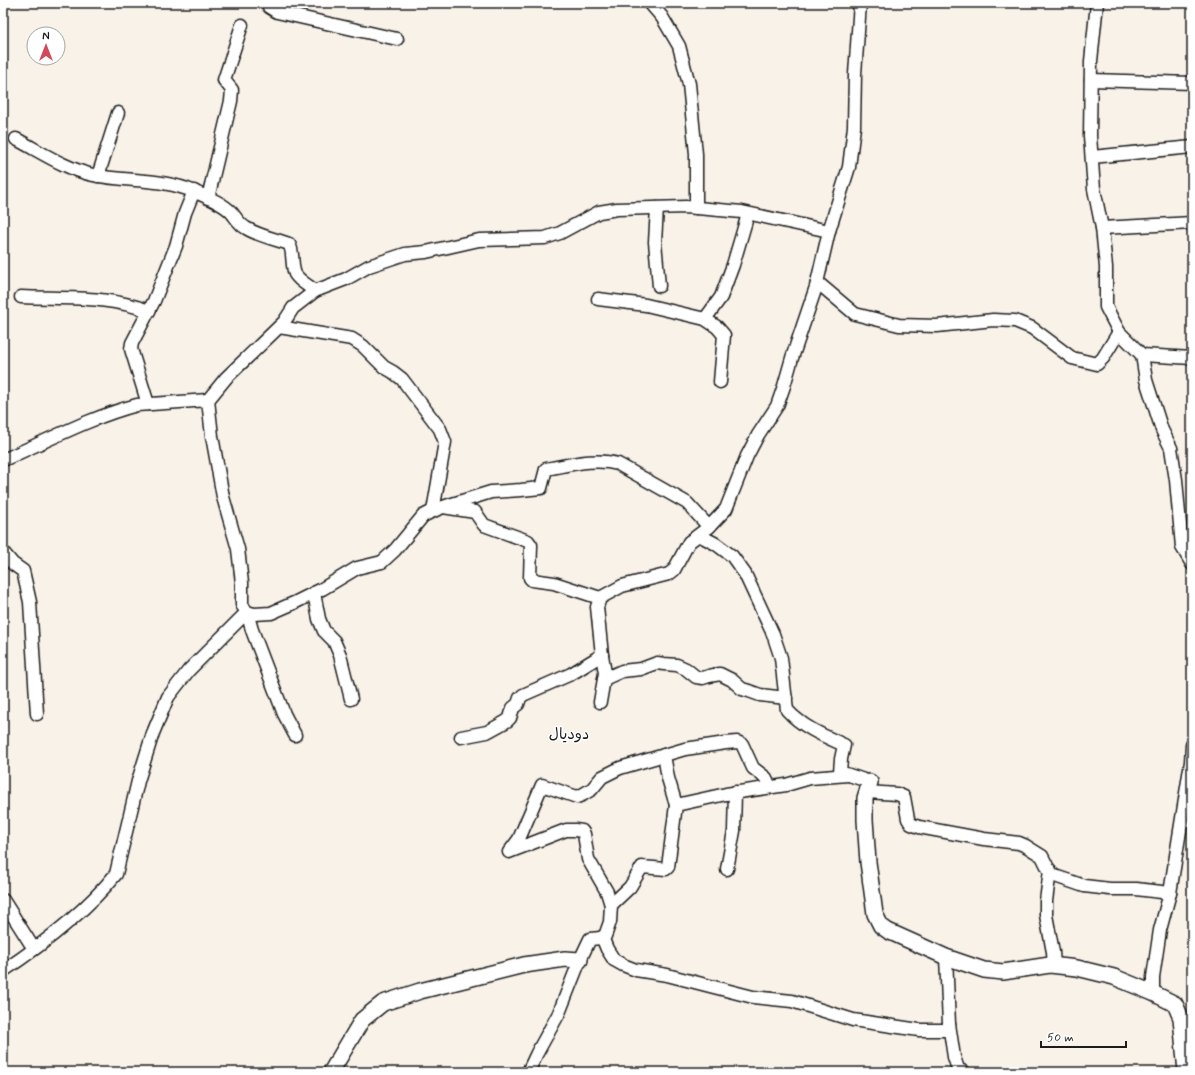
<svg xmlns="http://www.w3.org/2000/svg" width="1195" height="1075" viewBox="0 0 1195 1075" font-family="Mynerve,'Playpen Sans Arabic',sans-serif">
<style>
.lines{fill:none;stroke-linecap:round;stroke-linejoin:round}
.minor-casing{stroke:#1c1c1c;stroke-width:15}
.tertiary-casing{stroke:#1c1c1c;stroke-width:18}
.minor{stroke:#fff;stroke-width:12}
.tertiary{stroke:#fff;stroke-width:15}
.labels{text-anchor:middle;stroke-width:3;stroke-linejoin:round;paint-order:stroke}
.quarter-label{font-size:15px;fill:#1c1c1c;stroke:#fff}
</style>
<rect width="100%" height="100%" fill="#f9f2e9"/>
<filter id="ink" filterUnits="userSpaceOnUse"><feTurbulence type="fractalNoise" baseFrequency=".025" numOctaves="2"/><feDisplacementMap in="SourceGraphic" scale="8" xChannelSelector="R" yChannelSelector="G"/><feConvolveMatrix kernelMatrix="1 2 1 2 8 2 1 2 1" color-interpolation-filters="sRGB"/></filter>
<g filter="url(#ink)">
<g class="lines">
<defs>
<g id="minor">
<path d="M268,3L269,7L277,12L397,39"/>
<path d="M650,3L662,17L679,46L689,84L696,154V208"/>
<path d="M1097,3L1091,61L1090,136L1094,189L1102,228L1106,267V307L1119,332L1142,355L1146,380L1162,430L1171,448L1176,480L1182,547L1192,564"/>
<path d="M1091,80L1192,83"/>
<path d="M16,139C41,152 66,169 93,175C126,182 164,178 195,192C207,197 223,203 232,213C237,219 239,224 246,228C259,236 275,239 289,244C294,251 291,265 295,274C299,281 309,286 315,291"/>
<path d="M1092,157L1192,147"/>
<path d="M98,176L118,113"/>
<path d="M208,198L231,101L232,90L224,80L242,25"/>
<path d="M657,208L655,242L659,286"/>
<path d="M1102,228L1192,223"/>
<path d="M817,282L855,314L899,325L937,326L993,320L1015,321L1032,328L1072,358L1097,364L1103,358L1119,332"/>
<path d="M21,297C64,299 107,295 149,311"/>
<path d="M598,299L646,305L705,319L717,327L724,335L720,382"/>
<path d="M705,319L721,297L733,265L748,214"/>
<path d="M279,327L352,339L363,346L384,367L393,372L402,379L440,429L445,442L433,511"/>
<path d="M1142,355L1192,358"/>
<path d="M208,400L226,378L284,322L293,308L315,291L346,279L369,266L405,254L426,252L479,240L545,238L560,233L599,212L617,209L686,207L742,212L829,231"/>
<path d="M148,404L131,349L132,343L154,301L176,246L185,213L194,191"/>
<path d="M3,460C47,441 91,417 137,405L208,400L212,436L223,497L238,549L242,583V605L247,612L254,614L271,613L294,603L322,589L357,568L382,562L395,550L423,516L431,512L443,507L475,512L484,525L528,541L531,545L530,578L532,580L554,583L600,598"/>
<path d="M446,506L491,492L521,490L541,488L546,469L551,468C573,464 596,458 618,464L687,503L709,527"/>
<path d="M699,535L716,544L732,556L745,574L773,634L781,658L787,710C802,727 824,736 844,745L841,759L840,772L870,782"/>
<path d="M3,552L13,564L23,571L30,602L37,714"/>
<path d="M314,593L319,619L324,631L334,641L340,655L351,699"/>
<path d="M604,679L622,671L641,669L657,663L664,664L677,665L686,669L696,677L703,678L709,676L720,674L732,680L742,689L749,691L760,695L786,698"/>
<path d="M600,702L605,673L602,655L597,607L600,598L622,586L669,574L674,570L689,542L709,527L726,509L747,456L758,435L777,406L784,386L792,358L816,287L829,231L849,167L854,127L855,74L860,3"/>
<path d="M461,737L487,732L507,721L510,718L513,708L518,704L520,698L523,695L571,674L602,655"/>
<path d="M664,755L668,778L676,805"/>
<path d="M867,792L897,794L904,797L908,819L911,824L919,827L984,839L1019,843L1026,846L1042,856L1050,872L1055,876L1084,886L1110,889H1136L1170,893"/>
<path d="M510,851L519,839L542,785L577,797L582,795L592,789L602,777L620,768L685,749L726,743L737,742L742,744L753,768L766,778L770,787"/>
<path d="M509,852L566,830H575L582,831L584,834L588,859L607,892L611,905L610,922L605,936L601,938L590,939L580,960L559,1013L537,1053L528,1072"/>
<path d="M727,869L734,831L735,792"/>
<path d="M1050,870L1046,901V915L1053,952L1054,966"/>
<path d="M3,900L34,949"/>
<path d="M611,905L630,887L642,867L666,869L668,867L676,805L726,794L786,785L810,778L848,775"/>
<path d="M602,937L607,949L614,960L623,965L636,970L667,975L753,997L792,1001L853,1020L919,1030H948L949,1024L946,957"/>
<path d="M3,971C42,945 86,911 116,874L138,781L153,733L168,697L189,670L247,612L252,630L284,714L295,735"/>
<path d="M1153,993V977L1160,930L1170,893L1191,762L1192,745"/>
<path d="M949,1024L954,1057L958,1069L964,1072"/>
</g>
<g id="tertiary">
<path d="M870,782L865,798V820L868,862L875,914L881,926L888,931L946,957L984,970L1003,972L1050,965L1077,968L1114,977L1153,993L1175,1004L1181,1018L1186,1072"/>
<path d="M331,1072L362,1020L383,1003L420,991L524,965L565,959L580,960"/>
</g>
</defs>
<use href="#minor" class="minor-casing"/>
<use href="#tertiary" class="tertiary-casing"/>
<use href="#minor" class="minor"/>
<use href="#tertiary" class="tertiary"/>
</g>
</g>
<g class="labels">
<g class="quarter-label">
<text x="569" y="739">دودیال</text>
</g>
</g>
<rect width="1195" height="1075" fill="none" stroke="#fff" stroke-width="16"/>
<rect x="8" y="8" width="1179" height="1059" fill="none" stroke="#1c1c1c" stroke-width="1.5" filter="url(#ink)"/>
<g transform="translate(46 46)"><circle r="19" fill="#ffffff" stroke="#a4a4a4"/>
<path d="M0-3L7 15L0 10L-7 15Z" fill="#d1495b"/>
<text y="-6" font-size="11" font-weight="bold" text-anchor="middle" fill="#1c1c1c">N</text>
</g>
<path d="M1041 1041v6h85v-6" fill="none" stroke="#1c1c1c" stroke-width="2"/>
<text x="1047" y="1041" font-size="12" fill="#1c1c1c" stroke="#ffffff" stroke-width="3" paint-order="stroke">50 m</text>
</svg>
